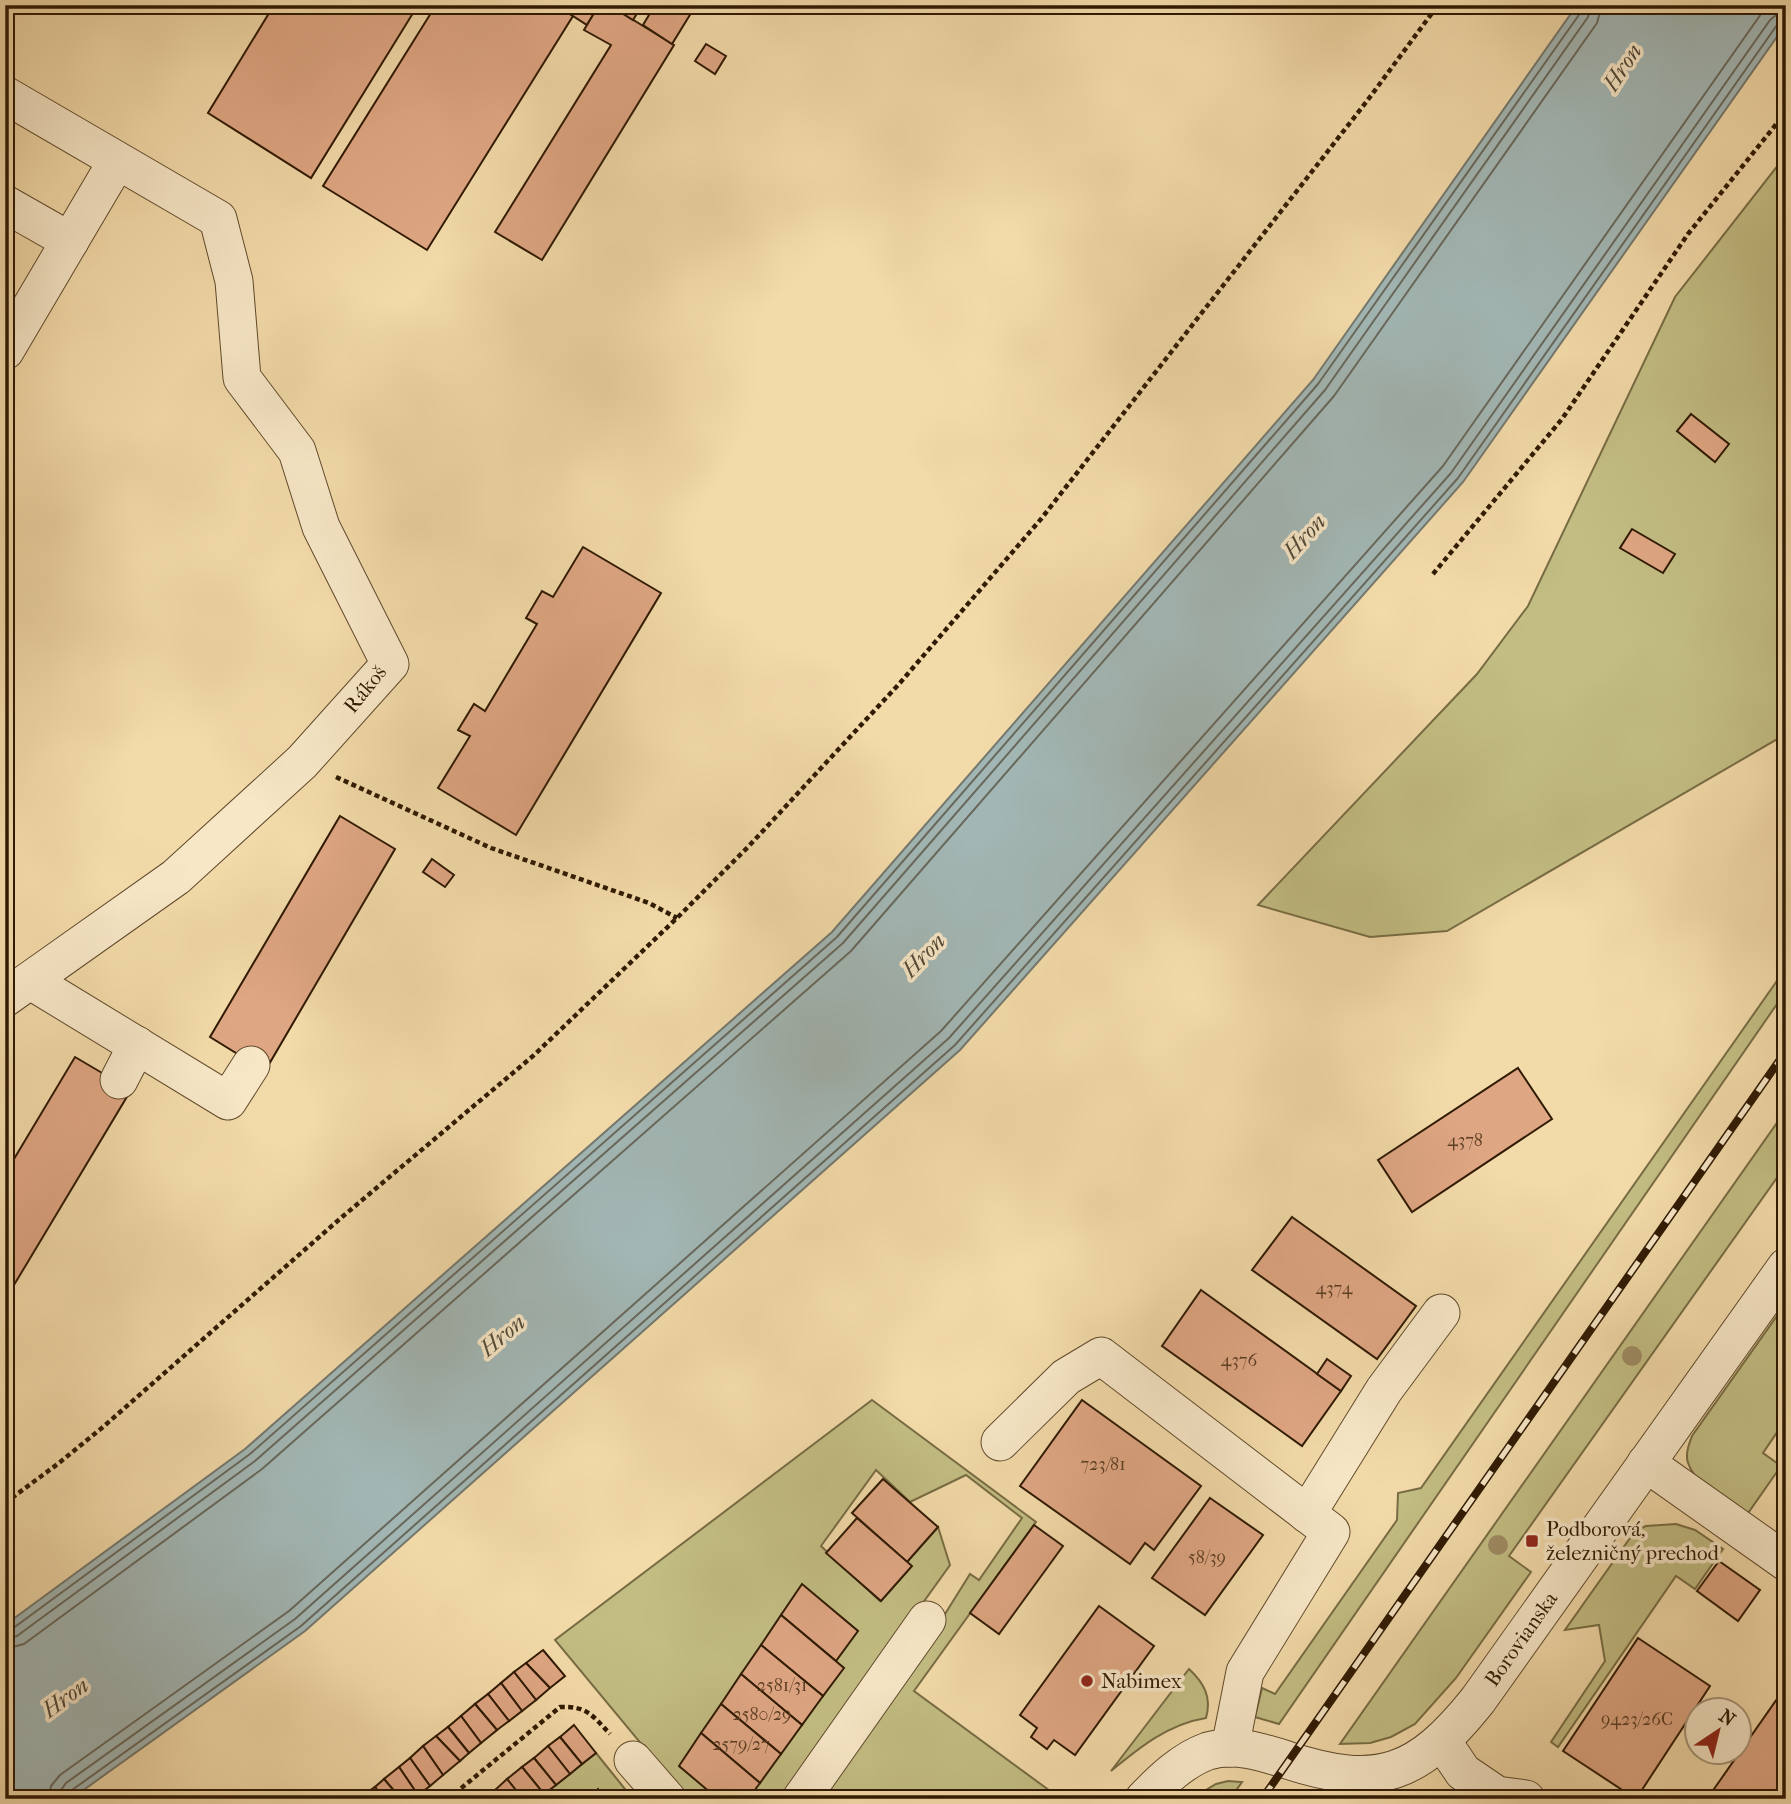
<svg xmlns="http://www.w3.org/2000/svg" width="1791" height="1804" viewBox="0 0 1791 1804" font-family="'IM FELL French Canon',serif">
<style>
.green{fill:#c2bd83;stroke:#786c43;stroke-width:2}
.water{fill:#a2b7b5;stroke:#74786e;stroke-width:2}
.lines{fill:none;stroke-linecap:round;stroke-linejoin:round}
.shore{stroke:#68685c;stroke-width:2}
.building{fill:#dfa683;stroke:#2f1a03;stroke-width:2}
.minor-casing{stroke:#604a2c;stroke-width:39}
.path{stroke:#2f1a03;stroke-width:4.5;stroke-dasharray:5 3.5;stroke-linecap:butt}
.minor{stroke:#f7e7c7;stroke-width:37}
.rail-casing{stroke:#2f1a03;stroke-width:8}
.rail{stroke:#f7e7c7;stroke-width:5;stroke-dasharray:16;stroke-linecap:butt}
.tree{fill:#9f8b63}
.poi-dot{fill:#8f2418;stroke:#f7e7c7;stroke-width:2.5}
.labels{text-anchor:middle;stroke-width:7;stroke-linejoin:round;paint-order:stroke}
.number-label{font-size:18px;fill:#5b3d23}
.street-label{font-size:21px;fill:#2f1a03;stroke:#f7e7c7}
.poi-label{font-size:21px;fill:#2f1a03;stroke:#f7e7c7;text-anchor:start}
.water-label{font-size:23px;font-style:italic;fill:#524938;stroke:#f7e7c7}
</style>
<rect width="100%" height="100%" fill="#f3daa9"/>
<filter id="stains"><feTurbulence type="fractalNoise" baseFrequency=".00286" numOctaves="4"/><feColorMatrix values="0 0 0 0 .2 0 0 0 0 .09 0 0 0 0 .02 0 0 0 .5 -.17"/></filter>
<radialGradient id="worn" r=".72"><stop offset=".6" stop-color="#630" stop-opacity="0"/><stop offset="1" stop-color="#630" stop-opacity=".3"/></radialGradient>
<g class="green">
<path d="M1786,155V734L1447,931L1370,937L1258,905L1477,674L1528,606L1675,297Z"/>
<path d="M1786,968V991L1279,1724L1255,1717L1262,1688L1275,1694L1397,1520L1398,1493L1421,1488Z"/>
<path d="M1786,1110V1165L1509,1556L1531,1572L1456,1678L1415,1724L1391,1737L1370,1743L1340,1744Z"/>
<path d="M1786,1303V1419L1763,1453L1781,1466L1746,1516C1728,1502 1696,1486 1688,1463C1685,1454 1689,1444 1692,1436Z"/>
<path d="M872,1400L1036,1522L914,1691L1061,1799H819L902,1683L970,1574L979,1580L1022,1518L966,1475L910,1502L876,1470L821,1546L880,1601L911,1566L907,1562L938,1527L950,1565L782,1799H687L555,1640Z"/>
<path d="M1676,1524L1695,1530L1723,1549L1695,1589L1676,1576L1558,1747L1551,1742L1605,1661L1599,1625L1565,1630L1635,1531L1646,1526Z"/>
<path d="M1189,1669C1204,1683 1212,1697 1206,1718C1168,1724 1139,1748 1111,1771Z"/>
<path d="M596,1753L633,1799H538Z"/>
<path d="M1228,1781L1242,1782L1230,1799H1191L1216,1784Z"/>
</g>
<path class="water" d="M1577,5H1786V24L1463,482L960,1050L305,1631L71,1799H5V1625L245,1449L832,932L1313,380Z"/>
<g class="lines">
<g class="shore">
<path d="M5,1630L12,1629L250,1454L837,937L1318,384L1581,12L1582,5"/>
<path d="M5,1639L17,1636L255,1461L843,943L1325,390L1588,17L1591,5"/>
<path d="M5,1649L24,1644L262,1469L851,951L1334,396L1597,23L1602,5"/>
<path d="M49,1799L51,1786L60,1775L289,1611L941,1031L1443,466L1761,14L1772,5"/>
<path d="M60,1799L61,1790L66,1783L295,1619L949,1038L1451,473L1770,20L1776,15L1786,13"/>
<path d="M68,1799L72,1790L301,1626L955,1045L1458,478L1777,25L1786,22"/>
</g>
</g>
<g class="building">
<path d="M274,5H418L311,178L208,113Z"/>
<path d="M436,5H556L573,16L427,250L323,186Z"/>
<path d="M556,5H599L587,25Z"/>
<path d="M599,5H609L674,45L542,260L495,232L611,45L584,30Z"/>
<path d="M609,5H642L633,20Z"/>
<path d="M655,5H696L672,44L643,25Z"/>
<path d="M706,44L726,56L715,74L695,61Z"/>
<path d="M1691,414L1729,444L1715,462L1677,431Z"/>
<path d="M1632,529L1675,554L1663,573L1620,548Z"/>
<path d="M583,547L661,593L516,835L438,788L470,736L458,730L474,704L485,711L537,624L526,618L542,591L553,597Z"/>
<path d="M340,816L395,849L265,1071L210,1037Z"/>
<path d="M432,859L454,875L445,887L423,872Z"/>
<path d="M75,1057L131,1090L5,1300V1174Z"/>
<path d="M1518,1068L1552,1119L1412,1212L1378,1160Z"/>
<path d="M1292,1217L1416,1306L1377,1359L1252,1270Z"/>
<path d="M1201,1290L1341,1391L1302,1446L1162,1346Z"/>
<path d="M1327,1359L1351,1376L1341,1391L1317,1374Z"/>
<path d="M1082,1400L1201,1486L1154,1550L1145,1543L1130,1564L1020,1486Z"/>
<path d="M883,1479L938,1527L907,1562L852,1513Z"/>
<path d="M1210,1498L1263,1535L1205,1615L1152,1578Z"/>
<path d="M857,1518L912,1566L881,1601L826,1553Z"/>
<path d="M1034,1525L1063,1546L999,1634L970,1613Z"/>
<path d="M1719,1561L1760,1590L1738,1621L1697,1591Z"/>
<path d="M802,1584L858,1631L836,1661L781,1615Z"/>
<path d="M1099,1606L1154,1646L1075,1755L1054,1740L1047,1749L1031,1737L1037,1728L1020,1715Z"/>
<path d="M781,1615L844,1668L823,1696L761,1645Z"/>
<path d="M1638,1638L1710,1686L1636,1799L1563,1751Z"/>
<path d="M761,1645L823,1696L802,1725L741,1674Z"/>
<path d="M543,1650L565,1676L550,1688L526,1663Z"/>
<path d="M526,1663L550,1688L536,1700L514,1672Z"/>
<path d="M514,1672L536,1700L522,1711L501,1683Z"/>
<path d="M741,1674L802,1725L781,1754L721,1704Z"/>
<path d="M501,1683L522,1711L509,1721L488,1694Z"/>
<path d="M488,1694L509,1721L497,1730L475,1704Z"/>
<path d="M1777,1699L1786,1706V1799H1707Z"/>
<path d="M475,1704L497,1730L481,1743L461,1716Z"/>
<path d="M721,1704L781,1754L760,1783L701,1733Z"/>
<path d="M461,1716L481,1743L469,1753L448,1727Z"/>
<path d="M574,1725L596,1753L582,1764L560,1737Z"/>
<path d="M448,1727L469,1753L460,1761L436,1736Z"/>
<path d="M701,1733L760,1783L748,1799H718L679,1766Z"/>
<path d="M436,1736L460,1761L443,1775L423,1746Z"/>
<path d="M560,1737L582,1764L570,1774L548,1746Z"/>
<path d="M423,1746L443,1775L430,1786L410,1758Z"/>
<path d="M548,1746L570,1774L556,1785L534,1758Z"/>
<path d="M410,1758L430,1786L418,1795L399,1767Z"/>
<path d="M534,1758L556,1785L544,1794L522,1767Z"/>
<path d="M399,1767L418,1795L413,1799H401L384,1779Z"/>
<path d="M522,1767L544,1794L538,1799H523L507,1779Z"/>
<path d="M384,1779L401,1799H384L375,1787Z"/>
<path d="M507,1779L523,1799H502L495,1790Z"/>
<path d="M375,1787L384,1799H363L361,1797Z"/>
<path d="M598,1789L606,1799H588Z"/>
<path d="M495,1790L502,1799H483Z"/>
</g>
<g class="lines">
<defs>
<g id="minor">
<path d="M5,95L218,219L234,281L242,378L297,451L321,527L390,664L302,762L176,877L5,998"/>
<path d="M5,204L70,241"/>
<path d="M5,351L117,161"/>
<path d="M31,981L228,1101L251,1065"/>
<path d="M119,1080L137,1045"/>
<path d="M1000,1442L1066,1377L1101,1356L1331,1532L1245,1672L1230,1748"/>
<path d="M1646,1463L1786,1562"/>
<path d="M1307,1514L1384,1390L1441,1313"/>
<path d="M1442,1741L1463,1772L1497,1795L1526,1799"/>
<path d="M633,1760L667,1799"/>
<path d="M801,1799L927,1620"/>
<path d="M1144,1799C1162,1780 1183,1760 1208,1751C1234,1743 1262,1752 1287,1760C1379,1790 1418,1775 1478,1700L1786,1267"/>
</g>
</defs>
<use href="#minor" class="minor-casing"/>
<g class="path">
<path d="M1433,574L1562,419L1688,234L1786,112"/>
<path d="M336,777L491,848L649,903L677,918"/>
<path d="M5,1503L59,1463L103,1427L342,1217L533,1056L677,918L748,847L899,684L1041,519L1367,101L1438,5"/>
<path d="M448,1799L560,1707C587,1706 592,1715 610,1734"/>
</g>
<use href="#minor" class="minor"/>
<defs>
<path id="rail" d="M1262,1799L1786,1051"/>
</defs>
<use href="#rail" class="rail-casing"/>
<use href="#rail" class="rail"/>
</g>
<g class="tree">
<circle cx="1632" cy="1356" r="10"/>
<circle cx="1498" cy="1545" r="10"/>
</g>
<g class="poi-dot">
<rect x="1525" y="1534" width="14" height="14" rx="3.5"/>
<circle cx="1087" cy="1681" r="7"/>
</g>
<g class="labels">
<g class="number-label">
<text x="1465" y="1146">4378</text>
<text x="1334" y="1294">4374</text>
<text x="1239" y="1366">4376</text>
<text x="1103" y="1470">723/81</text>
<text x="1207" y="1563">58/39</text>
<text x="782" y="1691">2581/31</text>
<text x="762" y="1720">2580/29</text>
<text x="1637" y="1725">9423/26C</text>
<text x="741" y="1750">2579/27</text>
</g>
<g class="street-label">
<text transform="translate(365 689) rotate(-51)" y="7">Rákoš</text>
<text transform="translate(1521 1639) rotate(-55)" y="7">Borovianska</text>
</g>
<g class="poi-label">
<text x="1546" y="1536">Podborová,<tspan x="1546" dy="24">železničný prechod</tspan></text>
<text x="1101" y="1688">Nabimex</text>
</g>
<g class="water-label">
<text transform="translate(1622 67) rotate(-57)" y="8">Hron</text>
<text transform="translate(1304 536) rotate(-48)" y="8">Hron</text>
<text transform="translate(923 955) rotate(-46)" y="8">Hron</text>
<text transform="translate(502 1335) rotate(-40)" y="8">Hron</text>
<text transform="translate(65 1697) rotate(-36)" y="8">Hron</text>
</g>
</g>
<rect width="1791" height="1804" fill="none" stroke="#f3daa9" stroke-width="28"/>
<rect x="7" y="7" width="1777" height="1790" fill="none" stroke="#2f1a03" stroke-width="3.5"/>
<rect x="14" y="14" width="1763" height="1776" fill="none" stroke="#2f1a03" stroke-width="2"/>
<g transform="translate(1718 1731) rotate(35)"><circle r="33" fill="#f7e7c7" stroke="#a79579" stroke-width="2"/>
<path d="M0-5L12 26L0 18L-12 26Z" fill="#8f2418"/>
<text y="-10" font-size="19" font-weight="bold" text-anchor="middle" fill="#2f1a03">N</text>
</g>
<rect width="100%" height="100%" filter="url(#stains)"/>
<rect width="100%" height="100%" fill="url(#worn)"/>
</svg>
